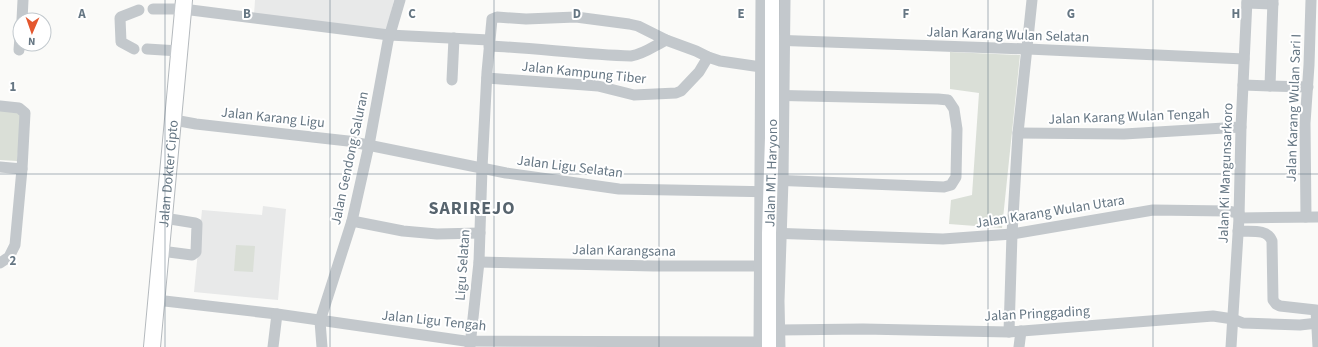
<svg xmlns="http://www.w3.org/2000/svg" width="1318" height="347" viewBox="0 0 1318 347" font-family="'Source Sans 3',sans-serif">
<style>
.built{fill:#e8e9e9}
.green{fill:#dadfd7}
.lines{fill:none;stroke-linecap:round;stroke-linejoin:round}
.major-casing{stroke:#b5babe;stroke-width:16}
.highway-casing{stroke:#b4b9bd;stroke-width:18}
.minor{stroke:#c3c8cc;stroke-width:11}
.major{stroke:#fff;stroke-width:14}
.highway{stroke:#fff;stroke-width:16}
.grid{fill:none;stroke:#657683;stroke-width:1;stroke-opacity:0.55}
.labels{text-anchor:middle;stroke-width:4;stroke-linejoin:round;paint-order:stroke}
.street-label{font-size:14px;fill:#657683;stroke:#fff}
.district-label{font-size:18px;font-weight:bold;letter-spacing:1px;fill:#57646e;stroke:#fff}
.grid-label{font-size:13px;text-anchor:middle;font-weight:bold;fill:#657683;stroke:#fff;stroke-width:4;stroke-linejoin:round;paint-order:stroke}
</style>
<rect width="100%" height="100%" fill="#fafaf8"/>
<g class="built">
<path d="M255,0H394L386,33L254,15Z"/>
<path d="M263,206L286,209L278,300L194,292L202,210L262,215Z"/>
</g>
<g class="green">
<path d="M950,52L1020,55L1002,228L949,224L951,200L972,195L979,93L950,89Z"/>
<path d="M0,110L22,112L17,161L0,160Z"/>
<path d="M236,245L255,246L253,272L234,271Z"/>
</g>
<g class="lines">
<defs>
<g id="major">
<path id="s1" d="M769,347V233L772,138V0"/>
</g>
<g id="highway">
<path id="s2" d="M152,347L184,0"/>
</g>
</defs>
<use href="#major" class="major-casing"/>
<use href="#highway" class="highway-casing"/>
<g class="minor">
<path d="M1247,3L1273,4"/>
<path d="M153,9H183L389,35L489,40"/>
<path d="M22,20L23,0"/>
<path d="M771,40L1028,49L1244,59"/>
<path d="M489,46C537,48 584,55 631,56C644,54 654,46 666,40"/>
<path d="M134,49L121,42L120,18L121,17L139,10"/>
<path d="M147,49L179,51"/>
<path d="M19,50L20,37"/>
<path d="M487,78L585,85L598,86L634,95L676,93L681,91L699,72L708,57"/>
<path d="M452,80L454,38"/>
<path d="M1243,85L1270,86L1273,0"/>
<path d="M1270,86L1308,87"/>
<path d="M761,95L938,99L948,100L954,109L957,129L956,177L951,185L944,187L771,180"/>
<path d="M0,106L19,108L25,113L22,169L15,245L9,257L0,263"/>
<path d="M174,120L196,124L348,141L506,173L619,189L771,192"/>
<path d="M1018,133L1124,134L1241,127"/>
<path d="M0,167L22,169"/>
<path d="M1306,217L1305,123L1309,65L1311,0"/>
<path d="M1239,218L1318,217"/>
<path d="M352,221L403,231L437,234L480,233"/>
<path d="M1238,231C1250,232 1267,228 1272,241L1273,300L1276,304L1280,306L1316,310L1318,347"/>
<path d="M769,233L943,239L1012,234L1153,210L1227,211L1239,213"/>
<path d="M161,251L192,255L196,252L197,224L195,223L164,218"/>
<path d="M479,262L654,266H766"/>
<path d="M156,300L277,314L465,341L759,342L769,338L780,330L863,329L1009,332L1213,316L1233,319L1243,323L1300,325L1318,323"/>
<path d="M1009,332L1012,234L1018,133L1032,0"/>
<path d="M470,346L479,262L482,168L487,72L492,19L497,17L526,19L576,17L629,24L638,26L666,40L696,51L708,57L720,61L761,67"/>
<path d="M273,347L277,314"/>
<path d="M322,347L320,321L352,221L369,145L388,41L400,0"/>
<path d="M759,347L761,0"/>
<path d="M780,347L779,301L783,180L785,0"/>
<path d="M1019,347L1021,331"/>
<path d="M1231,347L1239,218L1241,127L1247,0"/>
</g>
<use href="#major" class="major"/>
<use href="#highway" class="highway"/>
</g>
<path class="grid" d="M165,0V347M330,0V347M494,0V347M659,0V347M824,0V347M988,0V347M1153,0V347M0,174H1318"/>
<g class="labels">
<g class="street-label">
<text transform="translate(1008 34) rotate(2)" y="5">Jalan Karang Wulan Selatan</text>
<text transform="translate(584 72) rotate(6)" y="5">Jalan Kampung Tiber</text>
<text transform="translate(1293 108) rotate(-88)" y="5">Jalan Karang Wulan Sari I</text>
<text transform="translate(1129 116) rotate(-2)" y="5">Jalan Karang Wulan Tengah</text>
<text transform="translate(273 117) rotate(6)" y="5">Jalan Karang Ligu</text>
<text transform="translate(349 158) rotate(-78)" y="5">Jalan Gendong Saluran</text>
<text transform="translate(570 166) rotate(7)" y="5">Jalan Ligu Selatan</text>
<text dy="5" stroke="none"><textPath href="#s1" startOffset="174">Jalan MT. Haryono</textPath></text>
<text transform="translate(1225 173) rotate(-88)" y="5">Jalan Ki Mangunsarkoro</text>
<text dy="5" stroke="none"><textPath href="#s2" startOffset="174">Jalan Dokter Cipto</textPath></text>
<text transform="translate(1050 211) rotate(-9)" y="5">Jalan Karang Wulan Utara</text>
<text transform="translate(624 250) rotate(1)" y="5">Jalan Karangsana</text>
<text transform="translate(462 265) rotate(-86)" y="5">Ligu Selatan</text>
<text transform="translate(1037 313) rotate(-3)" y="5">Jalan Pringgading</text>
<text transform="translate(434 320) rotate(6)" y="5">Jalan Ligu Tengah</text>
</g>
<g class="district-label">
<text x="472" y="214">SARIREJO</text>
</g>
</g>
<g class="grid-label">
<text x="82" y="18">A</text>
<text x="247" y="18">B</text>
<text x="412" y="18">C</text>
<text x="577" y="18">D</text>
<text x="741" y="18">E</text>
<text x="906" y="18">F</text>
<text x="1071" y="18">G</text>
<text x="1236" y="18">H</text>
<text x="13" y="91">1</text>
<text x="13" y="265">2</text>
</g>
<g transform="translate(32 32) rotate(182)"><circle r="19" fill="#ffffff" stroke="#c1c8cd"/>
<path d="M0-3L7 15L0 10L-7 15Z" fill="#e4572e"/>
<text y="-6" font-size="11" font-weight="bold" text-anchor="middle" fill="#657683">N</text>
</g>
</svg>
